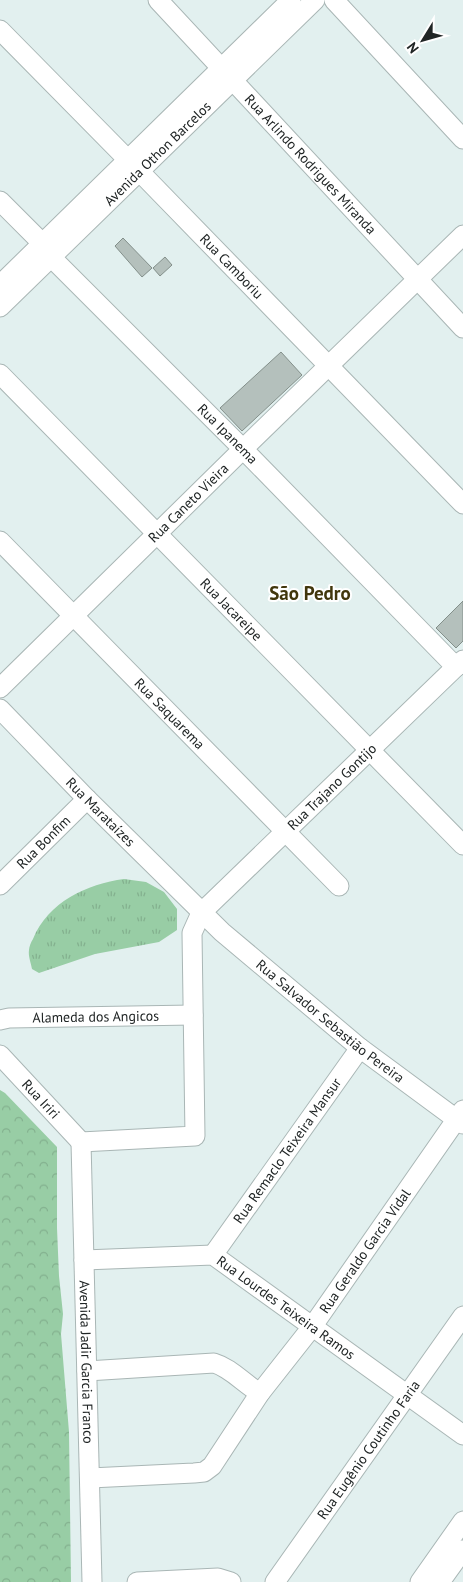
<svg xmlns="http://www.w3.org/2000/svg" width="463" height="1582" viewBox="0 0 463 1582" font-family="'PT Sans',sans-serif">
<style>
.grass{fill:url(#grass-tufts)}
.forest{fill:url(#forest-crowns)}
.building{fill:#b4c0bc;stroke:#838f8a}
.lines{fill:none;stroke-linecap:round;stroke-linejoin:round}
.minor-casing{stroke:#a9b6b5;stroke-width:21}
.minor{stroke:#fff;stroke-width:19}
.labels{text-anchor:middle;stroke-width:4;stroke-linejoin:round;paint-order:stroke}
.street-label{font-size:14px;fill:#202525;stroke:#fff}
.district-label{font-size:19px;font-weight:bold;fill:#41360c;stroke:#fff}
</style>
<defs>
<pattern id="grass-tufts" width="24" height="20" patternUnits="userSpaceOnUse" patternTransform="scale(1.25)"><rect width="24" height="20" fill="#98cda5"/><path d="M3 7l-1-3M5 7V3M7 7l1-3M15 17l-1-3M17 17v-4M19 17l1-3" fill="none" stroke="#83b08e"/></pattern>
<pattern id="forest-crowns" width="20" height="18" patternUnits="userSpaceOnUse" patternTransform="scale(1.25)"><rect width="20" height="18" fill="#98cda5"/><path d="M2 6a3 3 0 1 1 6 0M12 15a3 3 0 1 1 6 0" fill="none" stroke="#83b08e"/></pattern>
</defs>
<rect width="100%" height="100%" fill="#e2f0ef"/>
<path class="grass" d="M124,879L146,882L164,892L177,909V930L159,942L95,954L39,973L32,969C31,963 28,956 29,950C29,947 31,942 33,939C48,902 87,884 124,879Z"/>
<path class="forest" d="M0,1090L5,1093L57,1147V1228L59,1276L63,1314L61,1334L69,1432L71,1582H0Z"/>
<g class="building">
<path d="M123,238L152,268L142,277L115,246Z"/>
<path d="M165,257L172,265L160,276L153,268Z"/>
<path d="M281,352L302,375L242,431L220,408Z"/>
<path d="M463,601V641L456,648L436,628Z"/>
</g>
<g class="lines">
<defs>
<g id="minor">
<path id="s1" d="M158,0L463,328"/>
<path d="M334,0L463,139"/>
<path id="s2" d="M0,30L140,172L463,504"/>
<path id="s3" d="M0,201L42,243L51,257L243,449L456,667"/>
<path d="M0,285L291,0"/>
<path id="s4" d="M0,307L315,0"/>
<path id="s5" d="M0,374L463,845"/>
<path id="s6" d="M0,541L339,886"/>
<path id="s7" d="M0,688L243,449L463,235"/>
<path id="s8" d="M0,709L87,799L222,932L360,1048L463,1124"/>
<path id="s9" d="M0,885L87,799"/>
<path id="s10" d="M0,1020L9,1018L193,1015"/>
<path id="s11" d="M0,1055L81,1142"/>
<path id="s12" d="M81,1142L195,1136L192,933L201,913L463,660"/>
<path id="s13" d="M81,1142L92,1582"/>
<path id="s14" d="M213,1255L360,1048"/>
<path id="s15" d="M84,1260L213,1255L463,1435"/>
<path d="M87,1371L214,1363C231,1368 244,1384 260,1393"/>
<path id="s16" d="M90,1478L194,1473L204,1472L212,1466L260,1393L312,1327L463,1110"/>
<path d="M137,1582L218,1578L231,1582"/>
<path id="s17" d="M275,1582L463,1316"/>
<path d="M420,1582L463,1521"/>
<path d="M440,1582L463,1550"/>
</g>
</defs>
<use href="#minor" class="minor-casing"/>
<use href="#minor" class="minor"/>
</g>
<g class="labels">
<g class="street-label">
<text dy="5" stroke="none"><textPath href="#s4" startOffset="220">Avenida Othon Barcelos</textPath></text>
<text dy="5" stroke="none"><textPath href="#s1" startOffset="224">Rua Arlindo Rodrigues Miranda</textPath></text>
<text dy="5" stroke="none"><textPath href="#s2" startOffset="331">Rua Camboriu</textPath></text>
<text dy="5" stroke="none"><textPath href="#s3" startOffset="326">Rua Ipanema</textPath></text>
<text dy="5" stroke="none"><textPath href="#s7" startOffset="264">Rua Caneto Vieira</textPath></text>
<text dy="5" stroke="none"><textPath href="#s5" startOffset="330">Rua Jacareipe</textPath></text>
<text dy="5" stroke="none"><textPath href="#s6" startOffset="242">Rua Saquarema</textPath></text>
<text dy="5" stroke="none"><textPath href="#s12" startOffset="521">Rua Trajano Gontijo</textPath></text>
<text dy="5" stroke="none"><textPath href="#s8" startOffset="144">Rua Marataízes</textPath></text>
<text dy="5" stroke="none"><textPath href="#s9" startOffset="61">Rua Bonfim</textPath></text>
<text dy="5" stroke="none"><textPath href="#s10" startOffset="96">Alameda dos Angicos</textPath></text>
<text dy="5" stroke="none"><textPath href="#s8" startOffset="455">Rua Salvador Sebastião Pereira</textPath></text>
<text dy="5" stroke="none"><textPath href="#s11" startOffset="60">Rua Iriri</textPath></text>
<text dy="5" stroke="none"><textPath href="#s14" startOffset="128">Rua Remaclo Teixeira Mansur</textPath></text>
<text dy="5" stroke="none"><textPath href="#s16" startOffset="388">Rua Geraldo Garcia Vidal</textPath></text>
<text dy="5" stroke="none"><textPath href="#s15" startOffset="219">Rua Lourdes Teixeira Ramos</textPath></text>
<text dy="5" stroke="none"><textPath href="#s13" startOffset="220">Avenida Jadir Garcia Franco</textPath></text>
<text dy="5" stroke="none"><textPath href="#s17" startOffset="162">Rua Eugênio Coutinho Faria</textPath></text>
</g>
<g class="district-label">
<text x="310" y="600">São Pedro</text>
</g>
</g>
<g transform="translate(423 40) rotate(233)" stroke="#ffffff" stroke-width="4" paint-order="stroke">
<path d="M0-4L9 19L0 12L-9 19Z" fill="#202525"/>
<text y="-8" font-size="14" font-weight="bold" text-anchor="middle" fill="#202525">N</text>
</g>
</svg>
